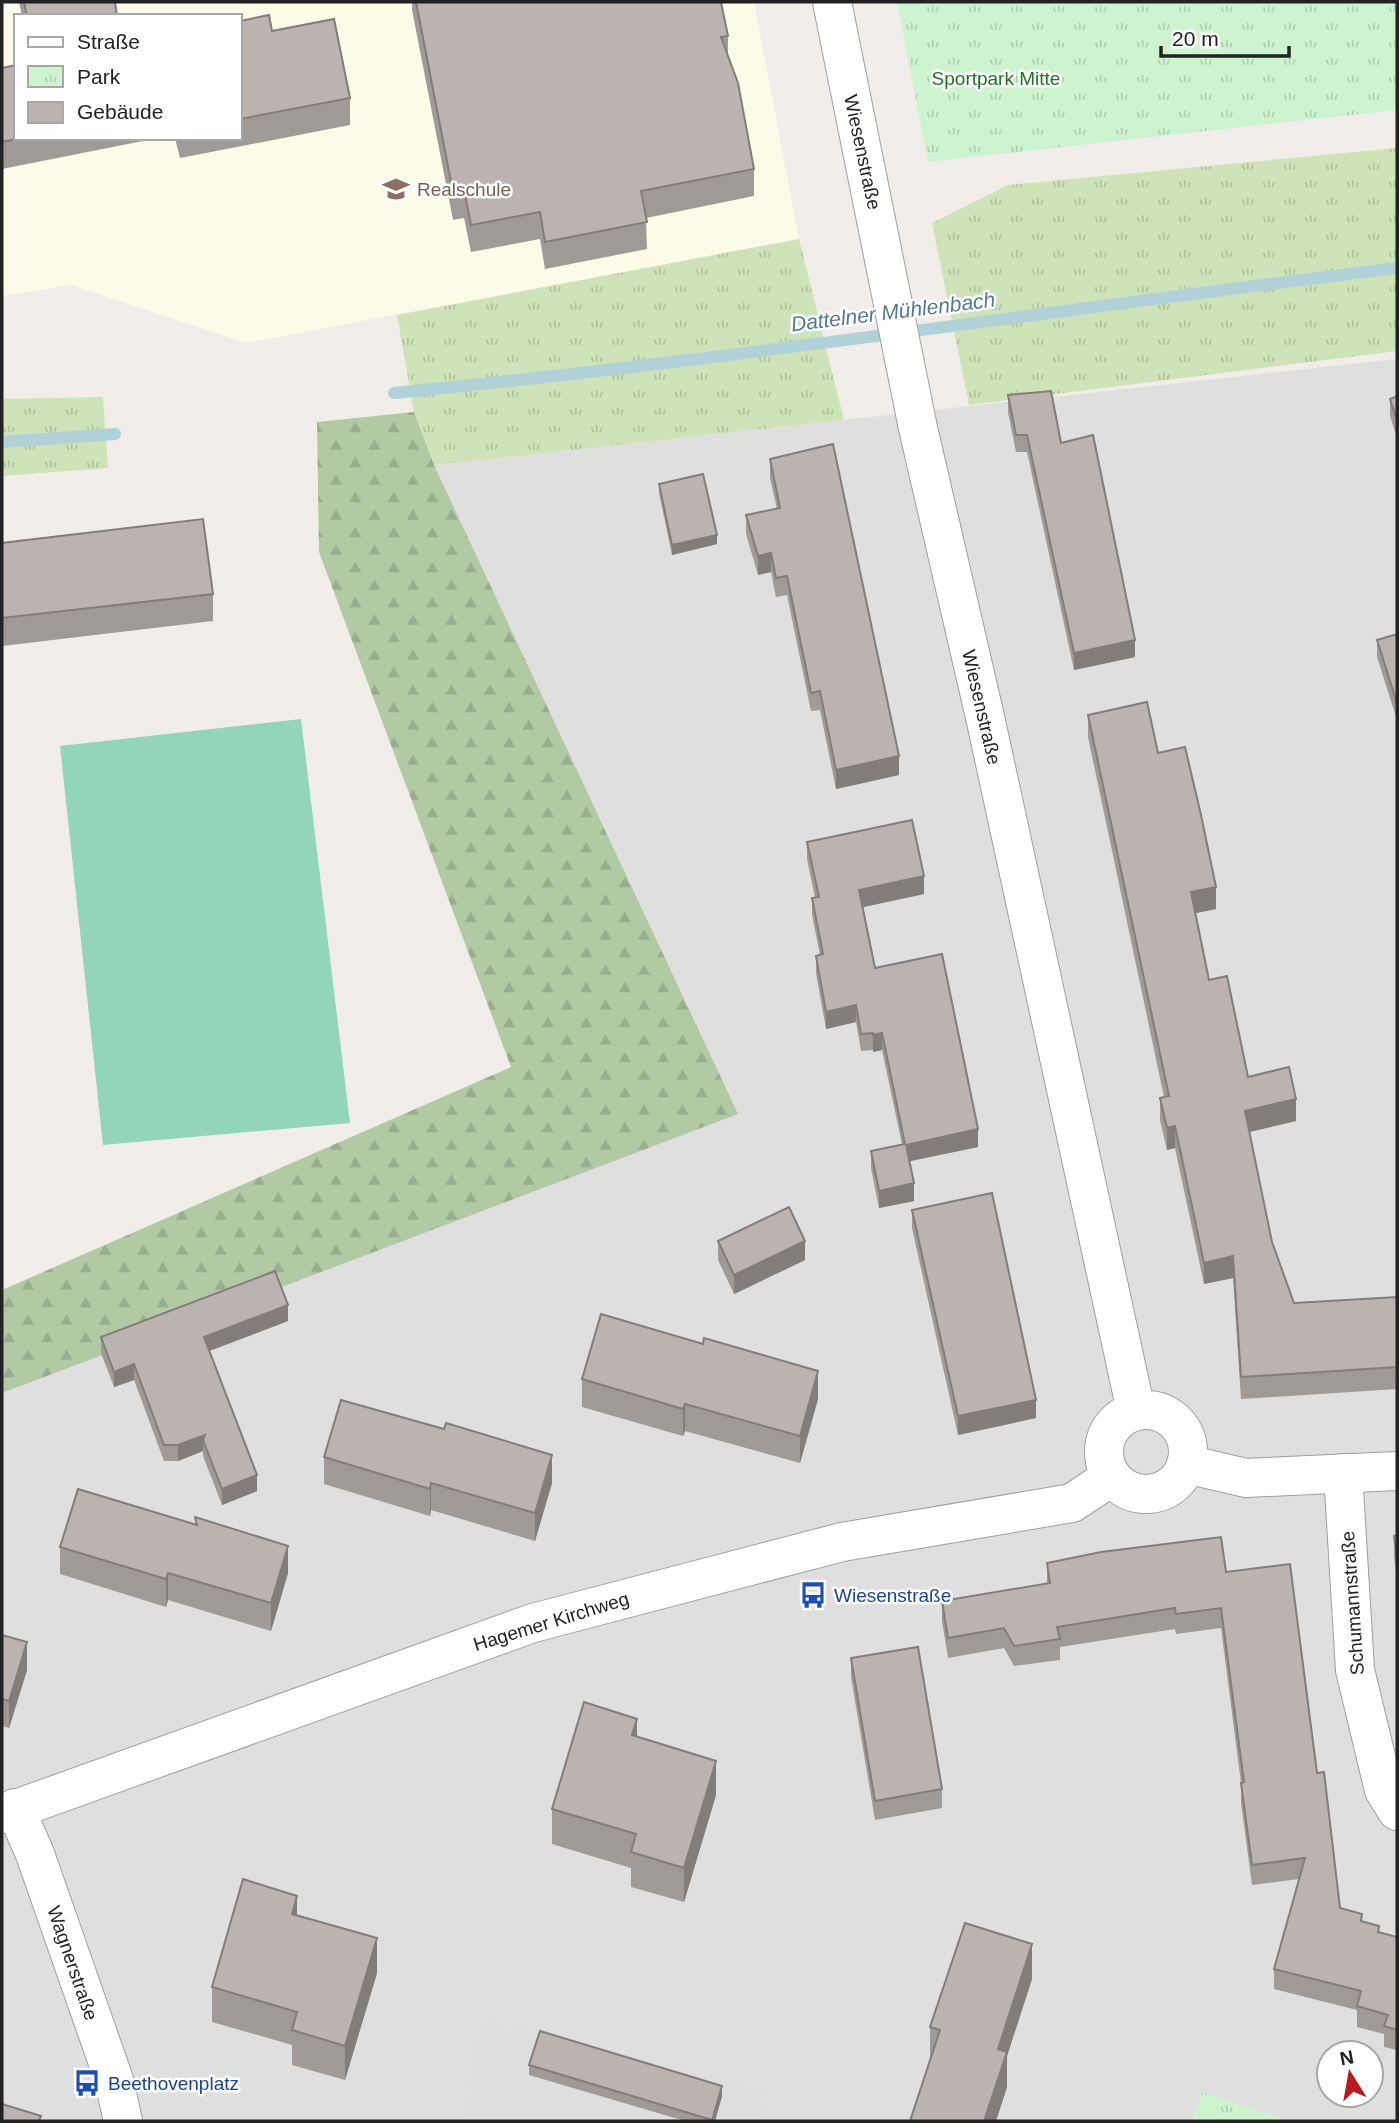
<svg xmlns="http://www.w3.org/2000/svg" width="1399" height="2123" viewBox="0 0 1399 2123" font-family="Arial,sans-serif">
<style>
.residential{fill:#dfdfdf;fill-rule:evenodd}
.education{fill:#fcfbe7;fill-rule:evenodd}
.grass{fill:url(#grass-tufts)}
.forest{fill:url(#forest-firs)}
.park{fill:url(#park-tufts)}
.pitch{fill:#92d5b8}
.parking{fill:#dedede}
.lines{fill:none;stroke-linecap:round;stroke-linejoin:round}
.stream{stroke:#b0d1d8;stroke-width:12}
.minor-casing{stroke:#9f9f9f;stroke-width:40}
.minor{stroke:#fff;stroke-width:38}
.wall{fill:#a09a96}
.shaded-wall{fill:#827d7a}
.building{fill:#bab3af;stroke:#827d7a;stroke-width:2}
.labels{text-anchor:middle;stroke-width:5;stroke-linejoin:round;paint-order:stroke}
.park-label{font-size:19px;fill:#1b741f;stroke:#fff}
.street-label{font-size:19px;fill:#222;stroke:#fff}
.education-label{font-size:19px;fill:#785e54;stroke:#fff;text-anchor:start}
.transit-label{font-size:19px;fill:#164399;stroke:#fff;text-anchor:start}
.water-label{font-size:21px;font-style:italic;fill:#527897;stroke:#fff}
</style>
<defs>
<pattern id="grass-tufts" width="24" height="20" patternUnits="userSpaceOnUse" patternTransform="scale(1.75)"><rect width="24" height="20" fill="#cee3b7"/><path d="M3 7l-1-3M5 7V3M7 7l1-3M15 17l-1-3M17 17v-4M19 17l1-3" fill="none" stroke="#b1c29d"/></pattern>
<pattern id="forest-firs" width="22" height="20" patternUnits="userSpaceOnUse" patternTransform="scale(1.75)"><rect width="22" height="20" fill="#b1caa4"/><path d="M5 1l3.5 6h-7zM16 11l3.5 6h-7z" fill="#98ad8d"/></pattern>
<pattern id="park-tufts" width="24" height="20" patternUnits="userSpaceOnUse" patternTransform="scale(1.75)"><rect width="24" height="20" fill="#cdf4cf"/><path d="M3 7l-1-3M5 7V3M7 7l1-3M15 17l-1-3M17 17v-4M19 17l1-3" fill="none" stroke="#b0d1b1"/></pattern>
</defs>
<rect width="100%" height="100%" fill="#f1eeea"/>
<path class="residential" d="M1397,359V2121H2V1389L737,1113L434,465ZM1329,2053H1371V2095H1329Z"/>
<path class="education" d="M2,2H754L799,239L246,343L71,285L2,296ZM16,16H240V138H16Z"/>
<g class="grass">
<path d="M1397,148V351L969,405L932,223L1008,185Z"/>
<path d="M799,239L844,420L434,465L414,412L397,315Z"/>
<path d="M103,397L108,468L2,476V399Z"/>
</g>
<path class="forest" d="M414,412L434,465L738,1114L2,1393V1290L511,1067L319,552L317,422Z"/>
<g class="park">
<path d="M897,2H1397V110L928,162Z"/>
<path d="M1202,2092L1289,2121H1192Z"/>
</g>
<path class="pitch" d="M301,719L350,1123L103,1145L60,746Z"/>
<path class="parking" d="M485,2019L769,2092L760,2121H459Z"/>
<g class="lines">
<g class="stream">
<path d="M394,393C729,360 1063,309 1397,268"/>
<path d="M2,442L115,434"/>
</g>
<defs>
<g id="minor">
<path d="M832,2L918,428L985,717L1136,1411"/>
<circle cx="1146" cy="1452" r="42"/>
<path d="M1186,1464L1246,1478L1397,1471"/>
<path d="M1343,1473L1355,1670L1384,1790L1397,1811"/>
<path d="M15,1808L35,1854L114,2080L123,2121"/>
<path d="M2,1814L533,1623L842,1542L1072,1503L1111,1477"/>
</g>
</defs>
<use href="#minor" class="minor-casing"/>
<use href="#minor" class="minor"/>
</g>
<g class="wall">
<path d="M19,2H115L117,16H22Z"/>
<path d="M412,2H721L728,36V56L754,169V196L646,218L647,249L545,269L540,239L471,252L464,218L453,220L412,10Z"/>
<path d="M240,21L272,31L350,98V125L180,158L175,138H240Z"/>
<path d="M2,68L16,138H158L2,169Z"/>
<path d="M1008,395L1061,443L1135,657L1074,670L1027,452H1016L1008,412Z"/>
<path d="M1397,396V438L1390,416V399Z"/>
<path d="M770,459L899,775L836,789L820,710L811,711L787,595L776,597L771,572L758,575L746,534V515L777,509L770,478Z"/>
<path d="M659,484L717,544L672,555L659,493Z"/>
<path d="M2,543L213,594V621L2,646Z"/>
<path d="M1397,634V720L1377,657V640Z"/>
<path d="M1088,715L1158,753L1216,909L1195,913L1209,980L1248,1077L1296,1121L1249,1132L1272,1242L1294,1303L1397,1297V1389L1241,1399L1233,1278L1204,1284L1175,1148L1167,1150L1160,1120V1098L1164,1097L1088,737Z"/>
<path d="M807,842L924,894L863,907L875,968L978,1147L909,1161L914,1201L879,1208L871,1168V1151L902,1144L882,1050L873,1052V1050L861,1051L856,1022L826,1029L816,973V956L820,955L812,915V898H815L807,859Z"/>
<path d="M912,1210L1036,1418L958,1435L912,1228Z"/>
<path d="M718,1241L805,1260L734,1294L718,1260Z"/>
<path d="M288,1321L209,1351L257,1491L222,1505L203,1456V1451L178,1461H164L134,1380L114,1387L101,1353V1337Z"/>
<path d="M703,1344L818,1399L800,1463L685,1431L683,1436L582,1407V1379Z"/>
<path d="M444,1429L552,1483L535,1541L431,1510L430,1516L324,1484V1457Z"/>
<path d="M195,1517L288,1573L271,1631L168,1600L166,1607L60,1574V1547L195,1524Z"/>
<path d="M1397,1535V1582L1394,1556V1536Z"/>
<path d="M1047,1563L1226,1572L1317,1773L1340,1908L1379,1932L1397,1937V2050L1384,2047V2034L1357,2027V2010L1274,1989V1969L1299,1879L1252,1885L1241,1803V1783L1221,1628L1176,1634L1175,1629L1060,1647V1660L1014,1666L1004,1648L948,1658L942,1621V1601L1047,1584Z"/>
<path d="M2,1635L27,1670L9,1728L2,1726Z"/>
<path d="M851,1658L942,1789V1808L875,1820L851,1677Z"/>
<path d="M637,1737L716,1795L684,1902L631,1887V1868L552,1844V1809Z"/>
<path d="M297,1915L377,1973L345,2080L292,2065V2045L212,2022V1987Z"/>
<path d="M1032,1979L1007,2056V2087L996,2121H910L930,2060V2027Z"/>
<path d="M529,2065L722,2096L715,2121H685L529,2075Z"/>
</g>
<g class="shaded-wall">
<path d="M717,535V544L672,555V545Z"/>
<path d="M771,553V572L758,575V556Z"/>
<path d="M1135,640V657L1074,670V653Z"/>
<path d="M899,756V775L836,789V770Z"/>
<path d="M924,876V894L859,908V890Z"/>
<path d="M1216,887V909L1191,914V892Z"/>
<path d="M856,1005V1022L826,1029V1012Z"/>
<path d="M882,1033V1050L873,1052V1035Z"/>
<path d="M1296,1099V1121L1245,1133V1111Z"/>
<path d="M1175,1126V1148L1167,1150V1128Z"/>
<path d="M978,1129V1147L906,1162V1145Z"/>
<path d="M914,1183V1201L879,1208V1191Z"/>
<path d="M805,1241V1260L734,1294V1275Z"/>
<path d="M1233,1256V1278L1204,1284V1263Z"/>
<path d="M288,1305V1321L204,1353V1337Z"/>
<path d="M134,1364V1380L114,1387V1372Z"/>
<path d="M818,1371V1399L800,1463V1436Z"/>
<path d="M1036,1400V1418L958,1435V1416Z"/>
<path d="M685,1404V1431L683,1436V1409Z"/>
<path d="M205,1435L203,1440V1451L178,1461V1445Z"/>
<path d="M552,1455V1483L535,1541V1513Z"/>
<path d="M257,1475V1491L222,1505V1489Z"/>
<path d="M431,1483V1510L430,1516V1489Z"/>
<path d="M288,1546V1573L271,1631V1603Z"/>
<path d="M168,1573V1600L166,1607V1579Z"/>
<path d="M27,1642V1670L9,1728V1701Z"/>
<path d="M637,1719V1753L632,1735Z"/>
<path d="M716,1761V1795L684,1902V1868Z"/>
<path d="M297,1896V1931L292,1914Z"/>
<path d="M377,1938V1973L345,2080V2046Z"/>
<path d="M1032,1944V1979L1007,2056V2087L996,2121H984L998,2049Z"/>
<path d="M722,2086V2096L715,2121H712Z"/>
</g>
<g class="building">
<path d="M24,2H115L117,16H27Z"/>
<path d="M416,2H721L728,36L721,37L738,83L754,169L641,191L647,222L545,242L540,212L471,225L464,190L453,192Z"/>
<path d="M269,15L272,31L334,19L350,98L240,119V21Z"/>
<path d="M16,65V138H21L2,142V68Z"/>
<path d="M1051,391L1061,443L1093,435L1135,640L1074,653L1027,435H1016L1008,395Z"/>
<path d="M1397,396V420L1390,399Z"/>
<path d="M833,444L899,756L836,770L820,691L811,693L787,576L776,578L771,553L758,556L746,515L780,508L770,459Z"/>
<path d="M703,474L717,535L672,545L659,484Z"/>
<path d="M203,519L213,594L2,618V543Z"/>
<path d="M1397,634V703L1377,640Z"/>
<path d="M1147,702L1158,753L1185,747L1201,815L1216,887L1191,892L1209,980L1227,976L1248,1077L1289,1067L1296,1099L1245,1111L1272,1242L1294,1303L1397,1297V1367L1241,1377L1233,1256L1204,1263L1175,1126L1167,1128L1160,1098L1169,1096L1088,715Z"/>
<path d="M912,820L924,876L859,890L875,968L942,954L978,1129L906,1145L914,1183L879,1191L871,1151L905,1144L882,1033L873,1035V1033L861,1034L856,1005L826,1012L816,956L823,954L812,898L819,897L807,842Z"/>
<path d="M992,1193L1036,1400L958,1416L912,1210Z"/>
<path d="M789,1207L805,1241L734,1275L718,1241Z"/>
<path d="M275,1271L288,1305L204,1337L257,1475L222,1489L203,1440L205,1435L178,1445H164L134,1364L114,1372L101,1337Z"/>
<path d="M601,1314L703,1344L704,1338L818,1371L800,1436L685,1404L683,1409L582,1379Z"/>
<path d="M341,1400L444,1429L446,1423L552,1455L535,1513L431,1483L430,1489L324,1457Z"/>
<path d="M78,1489L197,1525L195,1517L288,1546L271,1603L168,1573L166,1579L60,1547Z"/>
<path d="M1397,1535V1561L1394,1536Z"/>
<path d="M1221,1537L1226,1572L1290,1564L1317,1773L1324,1772L1340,1908L1362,1914L1361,1921L1379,1926L1378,1932L1397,1937V2030L1384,2026L1388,2015L1357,2006L1361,1991L1274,1969L1305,1858L1252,1865L1241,1783L1244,1782L1221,1608L1176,1614L1175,1608L1057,1627L1060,1639L1014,1646L1004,1628L948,1638L942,1601L1050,1583L1047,1563L1101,1552Z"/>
<path d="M2,1635L27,1642L9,1701L2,1699Z"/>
<path d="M918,1647L942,1789L875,1801L851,1658Z"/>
<path d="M584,1702L637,1719L632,1735L716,1761L684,1868L631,1852L636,1834L552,1809Z"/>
<path d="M243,1879L297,1896L292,1914L377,1938L345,2046L292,2030L297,2012L212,1987Z"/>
<path d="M965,1923L1032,1944L998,2049L1007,2052L984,2121H910L940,2030L930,2027Z"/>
<path d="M540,2031L722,2086L712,2120L529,2065Z"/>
<path d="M2,2104L41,2116L39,2121H2Z"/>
</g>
<defs>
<symbol id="school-bare" viewBox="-9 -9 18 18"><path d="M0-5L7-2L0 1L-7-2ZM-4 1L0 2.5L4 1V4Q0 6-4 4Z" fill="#8d6e63" stroke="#fff" stroke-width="2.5" paint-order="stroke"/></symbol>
<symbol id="bus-bare" viewBox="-9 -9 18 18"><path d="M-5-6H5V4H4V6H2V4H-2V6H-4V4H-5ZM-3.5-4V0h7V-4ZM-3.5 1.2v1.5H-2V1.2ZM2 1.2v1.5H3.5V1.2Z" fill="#1a4fb4" stroke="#fff" stroke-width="2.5" paint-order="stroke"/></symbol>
</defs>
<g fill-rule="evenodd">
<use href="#school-bare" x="377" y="170" width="38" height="38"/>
<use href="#bus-bare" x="794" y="1576" width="38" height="38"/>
<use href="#bus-bare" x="68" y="2064" width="38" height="38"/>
</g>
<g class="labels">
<g class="park-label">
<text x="996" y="85">Sportpark Mitte</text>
</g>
<g class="street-label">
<text transform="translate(863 152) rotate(78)" y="7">Wiesenstraße</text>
<text transform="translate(982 707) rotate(77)" y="7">Wiesenstraße</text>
<text transform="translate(1352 1603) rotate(-94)" y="7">Schumannstraße</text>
<text transform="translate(551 1621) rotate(-17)" y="7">Hagemer Kirchweg</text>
<text transform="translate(73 1963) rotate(71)" y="7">Wagnerstraße</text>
</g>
<g class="education-label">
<text x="417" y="196">Realschule</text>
</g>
<g class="transit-label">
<text x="834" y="1602">Wiesenstraße</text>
<text x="108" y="2090">Beethovenplatz</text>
</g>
<g class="water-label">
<text transform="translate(893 312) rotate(-7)" y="7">Dattelner Mühlenbach</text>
</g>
</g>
<rect width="1399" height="2123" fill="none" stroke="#222222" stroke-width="7"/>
<rect x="14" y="14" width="228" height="126" fill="#ffffff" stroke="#a7a7a7" stroke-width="2"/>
<rect x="28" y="37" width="35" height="10" fill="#ffffff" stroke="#a7a7a7" stroke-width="2"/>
<text x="77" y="49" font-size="21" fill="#222222">Straße</text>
<rect x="28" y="66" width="35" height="21" fill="url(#park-tufts)" stroke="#a7a7a7" stroke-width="2"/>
<text x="77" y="84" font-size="21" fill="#222222">Park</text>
<rect x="28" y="102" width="35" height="21" fill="#bab3af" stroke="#a7a7a7" stroke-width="2"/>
<text x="77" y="119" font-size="21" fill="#222222">Gebäude</text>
<g transform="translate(1350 2074) rotate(349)"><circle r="33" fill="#ffffff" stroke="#a7a7a7" stroke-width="2"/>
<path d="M0-5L12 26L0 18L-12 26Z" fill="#b91a20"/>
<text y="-10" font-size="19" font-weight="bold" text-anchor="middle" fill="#222222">N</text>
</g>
<path d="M1161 46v10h128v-10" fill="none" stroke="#222222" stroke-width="3.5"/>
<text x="1172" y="46" font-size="21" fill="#222222" stroke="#ffffff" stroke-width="5" paint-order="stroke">20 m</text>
</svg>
